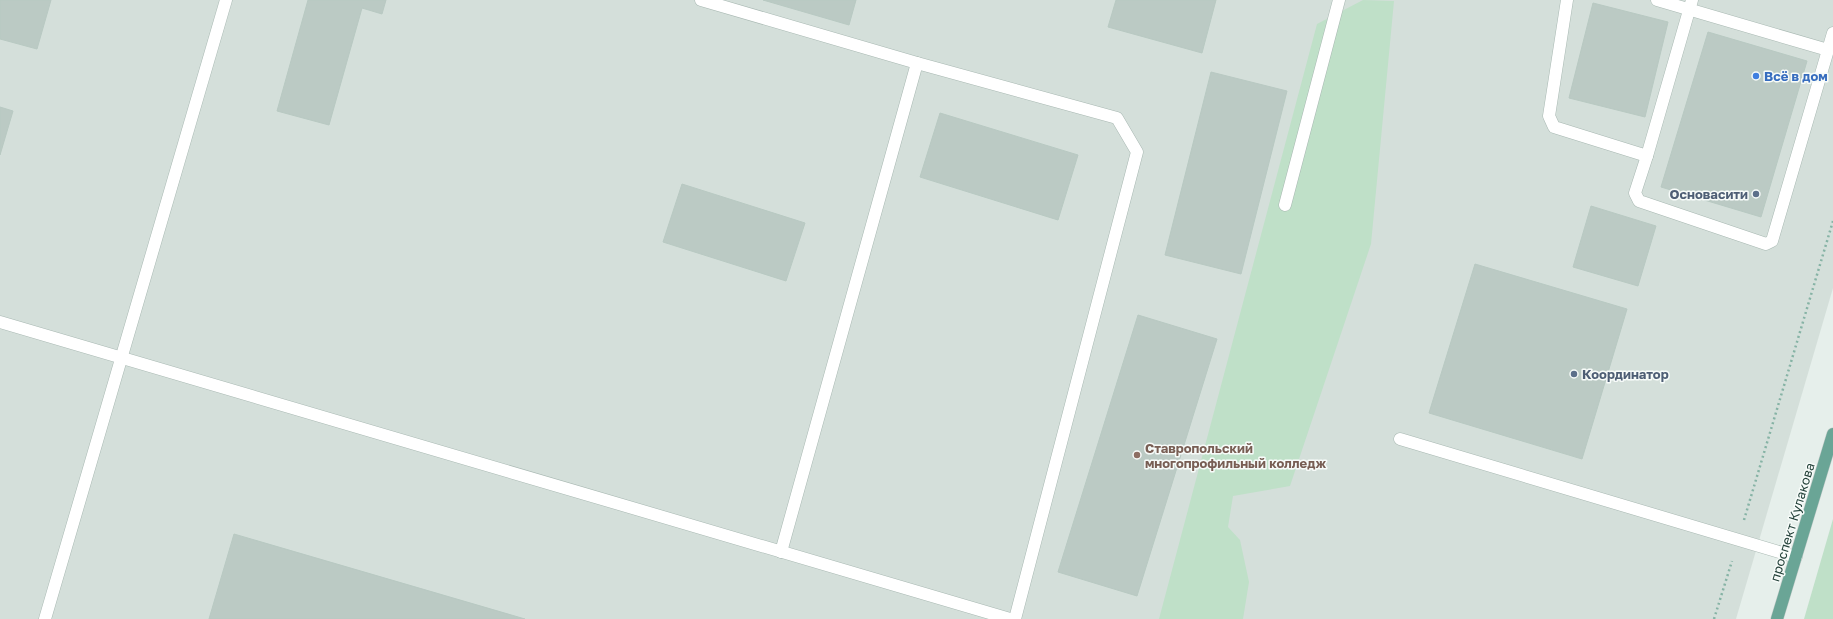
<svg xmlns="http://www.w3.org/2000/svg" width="1833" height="619" viewBox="0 0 1833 619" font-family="'Golos Text',sans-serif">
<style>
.built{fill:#d4dfda}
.green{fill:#bfe0c8}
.building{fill:#bbcac4;stroke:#b8c9c2}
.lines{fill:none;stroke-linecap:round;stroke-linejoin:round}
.lane-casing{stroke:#a8b8b2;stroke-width:13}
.primary-casing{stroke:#c2cac8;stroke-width:13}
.path{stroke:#86b3a5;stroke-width:2.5;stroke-dasharray:2 3;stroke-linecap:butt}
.lane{stroke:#fff;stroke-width:12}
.primary{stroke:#6aa596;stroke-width:12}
.shop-dot{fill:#3f7fe0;stroke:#f7fbf9;stroke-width:1.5}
.service-dot{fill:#5c6f8a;stroke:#f7fbf9;stroke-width:1.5}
.education-dot{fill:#8d6e63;stroke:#f7fbf9;stroke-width:1.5}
.labels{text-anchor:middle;stroke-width:3;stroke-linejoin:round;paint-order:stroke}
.shop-label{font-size:13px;font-weight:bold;fill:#366cbe;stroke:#f7fbf9;text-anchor:start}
.service-label{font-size:13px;font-weight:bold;fill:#4e5e75;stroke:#f7fbf9;text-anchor:end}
.education-label{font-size:13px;font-weight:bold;fill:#785e54;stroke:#f7fbf9;text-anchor:start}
.street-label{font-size:13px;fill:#24423a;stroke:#f7fbf9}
</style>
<rect width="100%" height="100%" fill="#e6efeb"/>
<path class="built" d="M0,0H1833V288L1736,619H0Z"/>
<g class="green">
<path d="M1363,0L1394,1L1371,244L1290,486L1233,496L1228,527L1240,540L1249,582L1243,619H1159L1317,24Z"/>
<path d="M1833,519V619H1804Z"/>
</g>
<g class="building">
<path d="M0,0H51L37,49L0,39Z"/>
<path d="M308,0H386L382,14L362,8L329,125L277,111Z"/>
<path d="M763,0H856L849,25Z"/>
<path d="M1116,0H1216L1202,53L1108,27Z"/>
<path d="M1593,3L1668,22L1645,117L1569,98Z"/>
<path d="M1708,32L1807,61L1761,217L1661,187Z"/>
<path d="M1211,72L1287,91L1241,274L1165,255Z"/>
<path d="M0,107L13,111L0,155Z"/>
<path d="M940,113L1078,155L1058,220L920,177Z"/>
<path d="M682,184L805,223L786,281L663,242Z"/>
<path d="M1591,206L1656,226L1638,286L1573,267Z"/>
<path d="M1475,264L1627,309L1582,459L1429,413Z"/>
<path d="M1138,315L1217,339L1137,596L1058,572Z"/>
<path d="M234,534L525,619H209Z"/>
</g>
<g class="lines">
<defs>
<g id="lane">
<path d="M701,0L917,63L1117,118L1137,152L1015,619"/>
<path d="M1567,0L1549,116L1554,127L1647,156L1692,0"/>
<path d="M1657,0L1828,50"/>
<path d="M1647,156L1635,193L1639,201L1766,244L1772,241L1833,33"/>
<path d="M1285,205L1339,0"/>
<path d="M0,322L1010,619"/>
<path d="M1400,439L1796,557"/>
<path d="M781,552L917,63"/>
<path d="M45,619L226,0"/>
</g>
<path id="primary" d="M1777,619L1833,434"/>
</defs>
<use href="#lane" class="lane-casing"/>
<use href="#primary" class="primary-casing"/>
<g class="path">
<path d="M1744,520L1833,221"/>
<path d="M1714,619L1732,561"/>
</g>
<use href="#lane" class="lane"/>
<use href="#primary" class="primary"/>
</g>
<circle class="shop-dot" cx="1756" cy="76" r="4"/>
<g class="service-dot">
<circle cx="1756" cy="194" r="4"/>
<circle cx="1574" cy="374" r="4"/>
</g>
<circle class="education-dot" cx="1137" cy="455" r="4"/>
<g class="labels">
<g class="shop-label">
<text x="1764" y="81">Всё в дом</text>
</g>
<g class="service-label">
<text x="1748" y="199">Основасити</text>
<text x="1582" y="379" text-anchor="start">Координатор</text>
</g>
<g class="education-label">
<text x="1145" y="453">Ставропольский<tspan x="1145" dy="15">многопрофильный колледж</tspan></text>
</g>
<g class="street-label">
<text transform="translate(1792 522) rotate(-73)" y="5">проспект Кулакова</text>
</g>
</g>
</svg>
